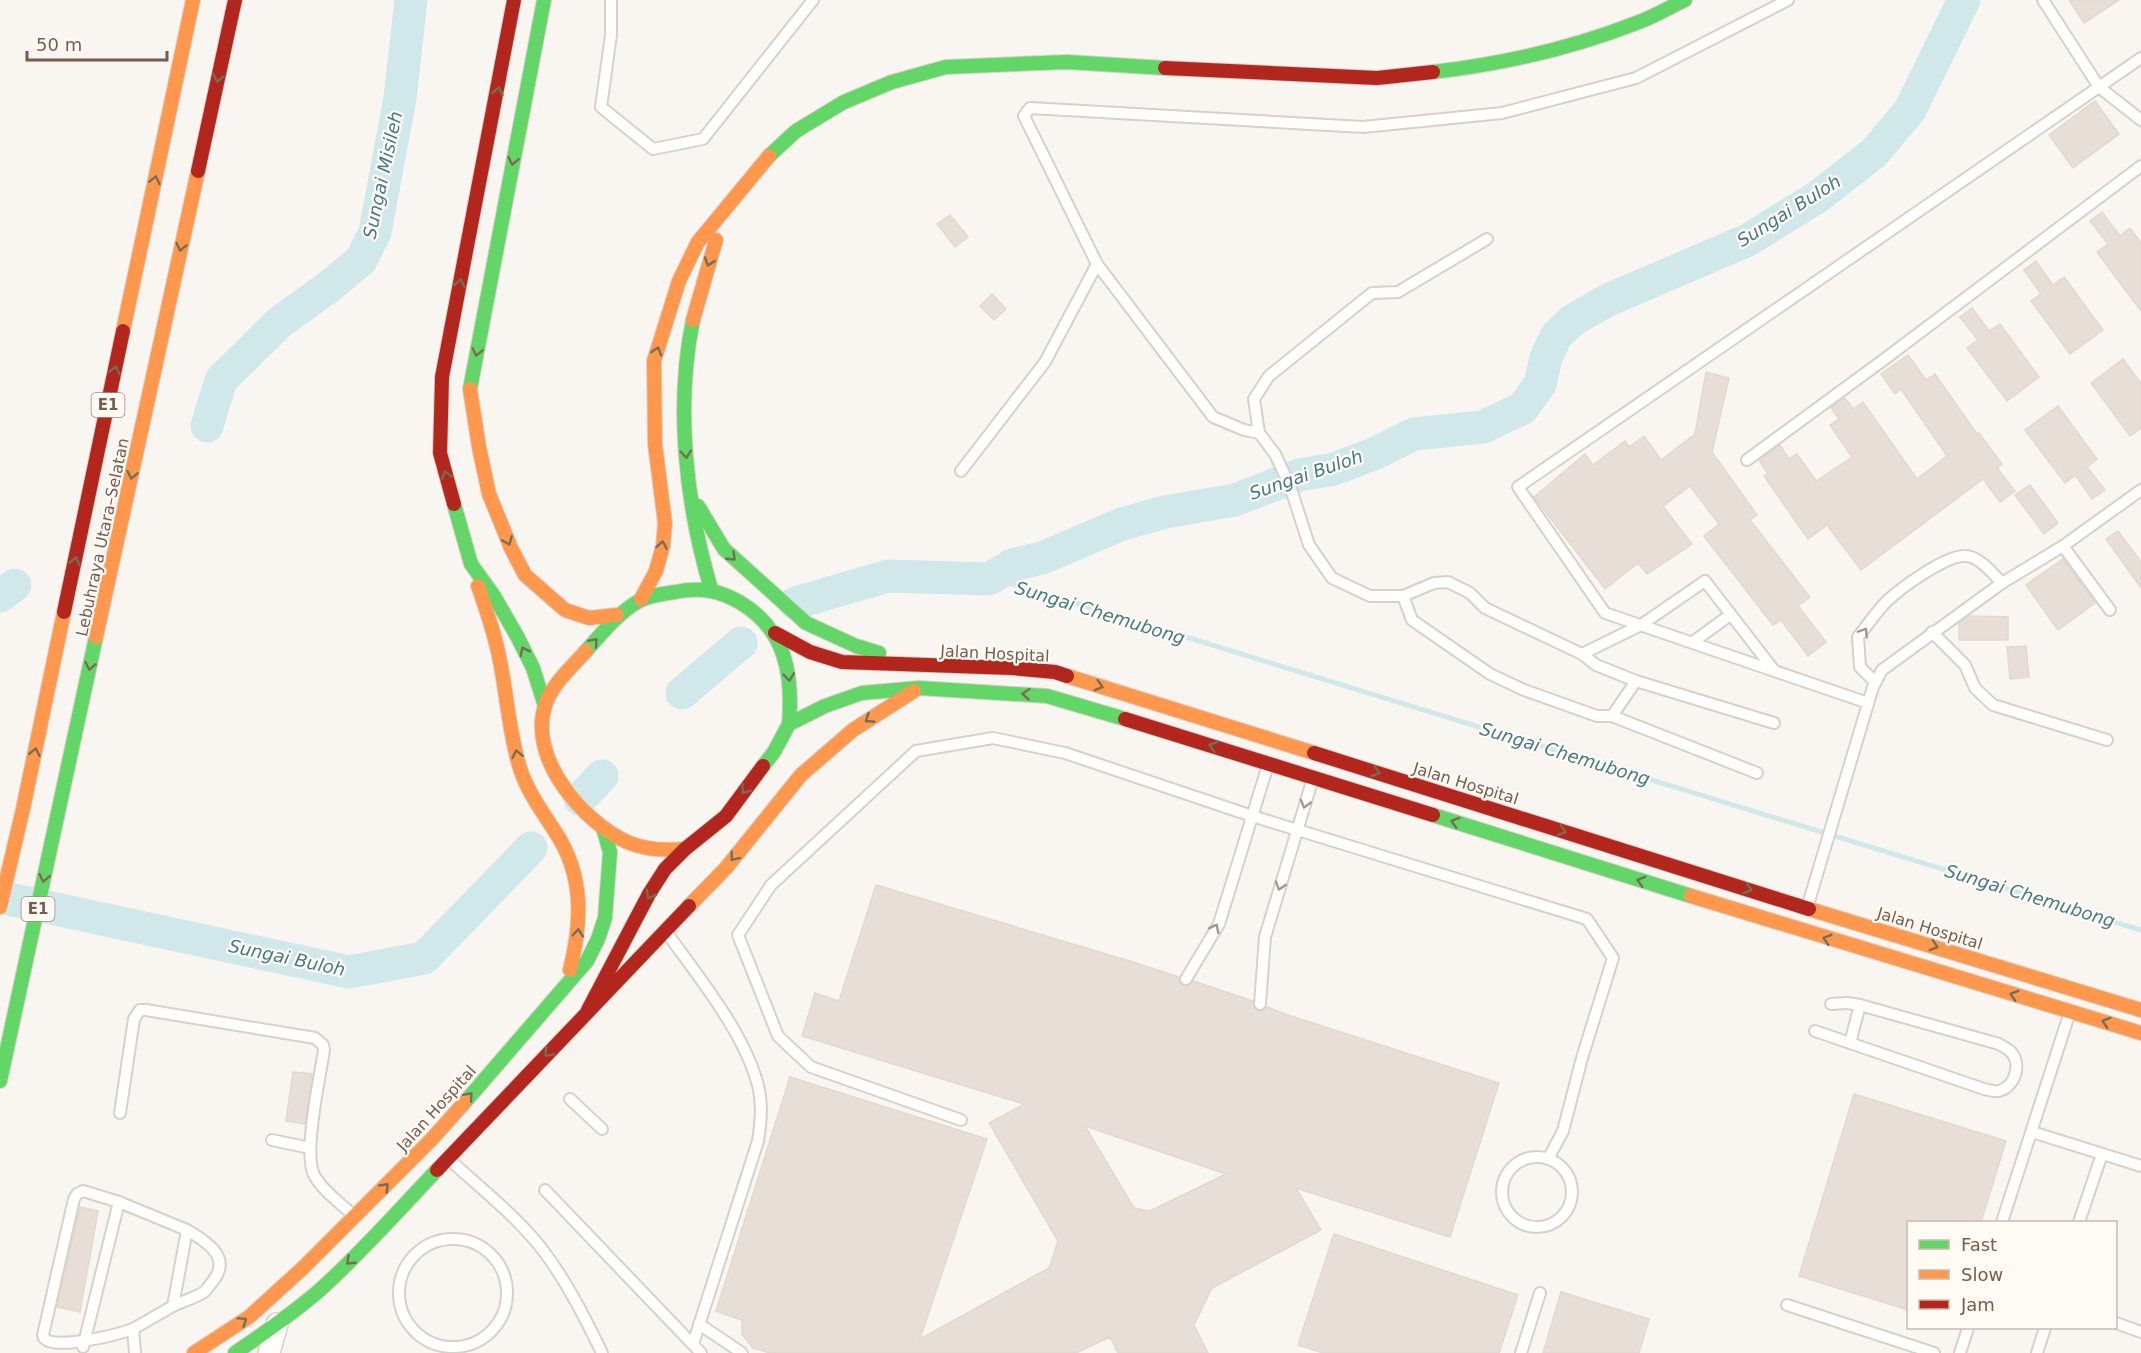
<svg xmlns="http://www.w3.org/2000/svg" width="2141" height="1353" viewBox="0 0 2141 1353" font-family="'DejaVu Sans',sans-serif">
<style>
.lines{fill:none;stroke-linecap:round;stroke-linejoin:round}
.stream{stroke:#d0e8ea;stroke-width:5}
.river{stroke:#d0e8ea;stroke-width:33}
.building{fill:#e6ded7;stroke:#e2d8d2;stroke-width:1.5;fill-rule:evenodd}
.lane-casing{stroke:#d7d1cb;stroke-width:14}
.street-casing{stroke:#d7d1cb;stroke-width:24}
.fast-casing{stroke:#d9d2cb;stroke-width:16}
.slow-casing{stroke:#d9d2cb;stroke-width:16}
.jam-casing{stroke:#d9d2cb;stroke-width:16}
.lane{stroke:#fefefd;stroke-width:10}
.street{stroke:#fefefd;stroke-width:21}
.fast{stroke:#63d668;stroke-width:14}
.slow{stroke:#ff974d;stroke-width:14}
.jam{stroke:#b3261e;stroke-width:14}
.oneway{stroke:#776e51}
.oneway2{stroke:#a8958b}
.labels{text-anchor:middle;stroke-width:4.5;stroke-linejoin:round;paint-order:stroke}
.shield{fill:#fffaf3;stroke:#a28b7f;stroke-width:1.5}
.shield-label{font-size:15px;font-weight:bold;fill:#7a5c4d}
.street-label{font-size:16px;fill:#7a5c4d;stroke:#fffaf3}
.water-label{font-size:18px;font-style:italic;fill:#437c86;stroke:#fffaf3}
</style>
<rect width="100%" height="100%" fill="#f9f5f0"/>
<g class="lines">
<path class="stream" d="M989,579L1013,584L2141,930"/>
<g class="river">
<path d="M207,426L221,380L280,322L330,286L361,260L375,232L400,98L411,0"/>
<path d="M0,596L15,585"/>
<path d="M795,603L888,576L989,579L1012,565L1042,558L1122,524L1165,512L1235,500L1299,475L1334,469L1376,453L1414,434L1483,427L1523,408L1540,384L1546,358L1556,336L1573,320L1608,300L1748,240L1816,198L1874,153L1910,110L1964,0"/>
<path d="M682,693L741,643"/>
<path d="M580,799L602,776"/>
<path d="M0,897L349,972L424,958L531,848"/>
</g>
</g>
<g class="building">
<path d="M2069,0H2119L2084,23Z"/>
<path d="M2095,101L2119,134L2073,168L2049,135Z"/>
<path d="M2102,212L2120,236L2130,228L2141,243V311L2097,252L2108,244L2090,221Z"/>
<path d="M950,215L968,237L955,247L937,224Z"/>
<path d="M2036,261L2053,285L2064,277L2103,330L2070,354L2031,301L2041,294L2024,270Z"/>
<path d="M992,294L1006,309L994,320L980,306Z"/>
<path d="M1972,308L1989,331L2000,324L2039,377L2007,401L1967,348L1978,340L1960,317Z"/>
<path d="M1908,355L1926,380L1935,374L1977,434L1979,433L2002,464L1997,468L2015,491L2000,502L1983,479L1861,570L1827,525L1808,539L1764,476L1768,474L1759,460L1780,445L1789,459L1797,454L1816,481L1852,457L1830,425L1839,419L1831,408L1845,398L1853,409L1863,402L1917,479L1947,456L1901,389L1895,394L1881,374Z"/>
<path d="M2123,359L2141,383V428L2130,436L2091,383Z"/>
<path d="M1706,372L1729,378L1712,452L1757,515L1750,520L1810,597L1798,606L1826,642L1808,656L1781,620L1773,625L1704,536L1719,524L1690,486L1663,506L1692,544L1647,574L1638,563L1605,589L1534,497L1585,454L1593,465L1625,441L1629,447L1644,436L1661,460L1695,434Z"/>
<path d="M2058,406L2097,459L2087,467L2105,490L2092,499L2075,475L2065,483L2025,430Z"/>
<path d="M2030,485L2058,523L2044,534L2015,495Z"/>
<path d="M2118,531L2141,562V588L2106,539Z"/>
<path d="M2063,559L2095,603L2058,630L2026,585Z"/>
<path d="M1969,616L2008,617V640H1959V623Z"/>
<path d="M2026,646L2029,677L2010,679L2007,647Z"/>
<path d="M876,885L1133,962L1179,977V982L1183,986H1189L1193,981L1253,1001L1254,1008L1259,1011L1264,1010L1267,1007L1285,1014L1499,1083L1450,1237L1296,1188L1321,1230L1212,1288L1194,1325L1208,1353H1118L1110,1337L1076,1353H770L753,1348L742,1334V1320L716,1311L790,1077L987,1139L920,1339L1049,1268L1058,1241L989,1123L1024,1104L802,1036L815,993L839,1001ZM1085,1126L1226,1174L1150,1211L1134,1208Z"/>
<path d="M293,1072L312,1074L305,1124L286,1121Z"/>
<path d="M1854,1094L2006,1141L1981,1222H1908V1310L1799,1276Z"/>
<path d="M80,1207L98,1211L80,1312L57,1307Z"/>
<path d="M1334,1234L1518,1295L1499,1353H1323L1298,1345Z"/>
<path d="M1561,1292L1649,1319L1639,1353H1543Z"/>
</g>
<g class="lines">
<defs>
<g id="lane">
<path d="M611,0V35L601,107L653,149L703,139L813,0"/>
<path d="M2043,0L2099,87L2141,120"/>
<path d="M1259,433L1254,399L1269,376L1372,293L1398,292L1487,239"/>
<path d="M1747,460L1882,361L2141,166"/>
<path d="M961,471L1045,362L1097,264"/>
<path d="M2063,546L2110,610"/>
<path d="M1403,596L1412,620L1490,674L1524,690L1597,716H1612L1636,681"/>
<path d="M1932,632L1965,665L1975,688L1993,705L2107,740"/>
<path d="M1693,642L1730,615"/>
<path d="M1582,654L1641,625L1705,581L1773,669"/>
<path d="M1875,682L1860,667L1858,637C1867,626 1876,612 1887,601C1901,588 1947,554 1966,556C1980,557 1993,574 2002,583"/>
<path d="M1868,703L1605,613L1518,487L2141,58"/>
<path d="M1612,716L1757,773"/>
<path d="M1774,723L1636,681L1596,665L1582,654L1485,608L1470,593L1448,582L1434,583L1403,596H1370L1332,578L1309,545L1290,486L1275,454L1259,433L1244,430L1213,417L1097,264L1024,116L1030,108L1363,127L1502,113L1636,78L1788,0"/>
<path d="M1807,908L1873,687L1882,670L2002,583L2063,546L2141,490"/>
<path d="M667,933C697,975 743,1031 757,1082C763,1102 761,1121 758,1141L693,1344"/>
<path d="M1186,979L1219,924L1268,765"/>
<path d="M1260,1004L1265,937L1313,778"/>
<path d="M1815,1031L1984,1089C1989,1090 1995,1092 1999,1091C2015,1087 2022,1064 2011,1052C2008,1049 2002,1046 1999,1044L1860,1005L1847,1003L1831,1004"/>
<path d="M1850,1043L1860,1005"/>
<path d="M570,1099L602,1129"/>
<path d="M120,1113L134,1019L140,1010H146L315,1038L323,1045L324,1050C320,1077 303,1153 314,1175C322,1190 340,1203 353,1215"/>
<path d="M961,1120L811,1067L778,1036L738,935L771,885L916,751L993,738L1065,753L1252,816L1587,919L1613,958L1582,1058L1563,1131L1548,1159"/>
<path d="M2032,1132L2141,1166"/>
<path d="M272,1140L310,1148"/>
<circle cx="1537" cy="1192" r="35"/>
<path d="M450,1160C480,1188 521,1220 545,1253C568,1284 585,1318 602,1353"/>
<path d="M545,1190L701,1353"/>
<path d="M2002,1222L2069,1015"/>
<path d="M2079,1222L2102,1154"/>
<circle cx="453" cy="1293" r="54"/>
<path d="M1787,1305L1934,1353"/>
<path d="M173,1306C183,1301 195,1298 204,1292C208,1289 210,1284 213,1281C232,1257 206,1241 187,1230"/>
<path d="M2116,1323L2141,1332"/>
<path d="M699,1324L742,1353"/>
<path d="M133,1329C116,1335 45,1353 43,1335L74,1199L77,1194L83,1191L119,1202L187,1230L173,1306L133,1329L135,1353"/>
<path d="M83,1347L119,1202"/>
<path d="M1521,1353L1540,1293"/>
<path d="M1960,1353L1968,1328"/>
<path d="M2037,1353L2045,1328"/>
</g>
<path id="street" d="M269,1353L277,1324"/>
<g id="fast">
<path d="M1433,72C1503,64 1573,48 1639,22C1655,16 1670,7 1685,0"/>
<path d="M769,156L796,131L844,102L892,82L946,67L1067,62L1165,68"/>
<path d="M693,320C675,407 686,504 711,589"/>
<path d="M470,389L544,0"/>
<path d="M454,504L471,564L494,596L517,636L533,668L545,706"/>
<path d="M698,506L724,549L806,623L856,646L879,653"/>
<path d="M586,651C602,633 618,613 639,601C650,595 663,594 675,592C700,587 719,590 741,603C786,630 793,675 789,724"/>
<path d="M763,766L774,752L789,724L825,706L862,693L919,688L1047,696L1125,719"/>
<path d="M1433,815L1691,896"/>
<path d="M0,1081L96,637"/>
<path d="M465,1102L587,961L598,939L605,918L610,852L604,831"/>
<path d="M235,1353C264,1333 294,1313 321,1289C362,1252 399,1210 437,1170"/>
</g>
<g id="slow">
<path d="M693,320L716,240"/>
<path d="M123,331L193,0"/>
<path d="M470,389L479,447L489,494L511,548L525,575L565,610L589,618L617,615"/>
<path d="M478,586C487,611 495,635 500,661C507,696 509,731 519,765C526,790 542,811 556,833C584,876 582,922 570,970"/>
<path d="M641,599L656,571L663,546L665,523L655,444L654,361L679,281L698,242L769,156"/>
<path d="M96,637L198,171"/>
<path d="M586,651C572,667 551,685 545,706C528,758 583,822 627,842C646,850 665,851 685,849"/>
<path d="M1067,676L1314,753"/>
<path d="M1691,896L2141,1033"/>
<path d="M689,906L726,868L801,775L853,730L914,691"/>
<path d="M0,907L23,809L64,612"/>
<path d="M1809,909L2141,1010"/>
<path d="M194,1353L249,1317L304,1267L431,1140L465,1102"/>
</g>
<g id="jam">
<path d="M1165,68L1377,78L1433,72"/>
<path d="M198,171L235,0"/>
<path d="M454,504L440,453L442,377L514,0"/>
<path d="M64,612L123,331"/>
<path d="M775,633L810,652L842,662L1012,668L1055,672L1067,676"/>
<path d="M1125,719L1433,815"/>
<path d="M1314,753L1809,909"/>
<path d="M588,1010L649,894L665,869L685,849L726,816L763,766"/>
<path d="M437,1170L689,906"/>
</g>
</defs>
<use href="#lane" class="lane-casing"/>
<use href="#street" class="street-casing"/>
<use href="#fast" class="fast-casing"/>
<use href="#slow" class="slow-casing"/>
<use href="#jam" class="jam-casing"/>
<use href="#lane" class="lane"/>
<use href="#street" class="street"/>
<use href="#fast" class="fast"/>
<use href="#slow" class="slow"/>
<use href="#jam" class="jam"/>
</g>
<defs><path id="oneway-chevron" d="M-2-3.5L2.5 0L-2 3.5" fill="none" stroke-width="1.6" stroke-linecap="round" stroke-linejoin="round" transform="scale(1.5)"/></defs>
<g class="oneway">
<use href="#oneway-chevron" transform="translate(218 78) rotate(102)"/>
<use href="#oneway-chevron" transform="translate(498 91) rotate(-79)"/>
<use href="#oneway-chevron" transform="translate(513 161) rotate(101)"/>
<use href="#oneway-chevron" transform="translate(155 180) rotate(-78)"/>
<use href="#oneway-chevron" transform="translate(181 247) rotate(102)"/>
<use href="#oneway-chevron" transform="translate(709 262) rotate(109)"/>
<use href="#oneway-chevron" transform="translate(460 283) rotate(-79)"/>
<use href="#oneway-chevron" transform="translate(657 351) rotate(-73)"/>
<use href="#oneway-chevron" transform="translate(477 352) rotate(101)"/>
<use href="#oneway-chevron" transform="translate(115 370) rotate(-78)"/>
<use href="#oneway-chevron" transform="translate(686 454) rotate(85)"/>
<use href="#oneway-chevron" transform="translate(132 475) rotate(102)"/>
<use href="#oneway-chevron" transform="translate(446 475) rotate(-105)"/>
<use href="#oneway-chevron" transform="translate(508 541) rotate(67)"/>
<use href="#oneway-chevron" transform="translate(662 545) rotate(-80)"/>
<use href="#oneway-chevron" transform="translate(732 557) rotate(43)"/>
<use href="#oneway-chevron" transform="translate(75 561) rotate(-78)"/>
<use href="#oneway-chevron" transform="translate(594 642) rotate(-49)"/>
<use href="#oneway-chevron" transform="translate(524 651) rotate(-117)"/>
<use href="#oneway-chevron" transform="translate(90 666) rotate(102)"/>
<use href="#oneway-chevron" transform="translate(789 677) rotate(83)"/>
<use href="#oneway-chevron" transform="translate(1099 686) rotate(17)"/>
<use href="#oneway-chevron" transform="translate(1026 694) rotate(-175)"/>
<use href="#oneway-chevron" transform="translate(869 719) rotate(147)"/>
<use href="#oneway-chevron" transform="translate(1213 746) rotate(-163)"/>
<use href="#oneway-chevron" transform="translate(35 752) rotate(-78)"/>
<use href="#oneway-chevron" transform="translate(517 754) rotate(-102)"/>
<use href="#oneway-chevron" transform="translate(1376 772) rotate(17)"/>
<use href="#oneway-chevron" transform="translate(745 790) rotate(127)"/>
<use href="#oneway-chevron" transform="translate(1455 822) rotate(-163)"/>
<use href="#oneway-chevron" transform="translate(1562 831) rotate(17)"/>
<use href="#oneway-chevron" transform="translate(734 857) rotate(128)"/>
<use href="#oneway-chevron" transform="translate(44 878) rotate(102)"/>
<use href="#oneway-chevron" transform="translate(1641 881) rotate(-163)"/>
<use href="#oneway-chevron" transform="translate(1748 889) rotate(17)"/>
<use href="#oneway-chevron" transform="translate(650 895) rotate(119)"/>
<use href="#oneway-chevron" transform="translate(578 933) rotate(-85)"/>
<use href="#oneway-chevron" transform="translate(1827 939) rotate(-163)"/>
<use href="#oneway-chevron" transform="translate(1934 946) rotate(17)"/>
<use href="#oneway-chevron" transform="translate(2014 995) rotate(-163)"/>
<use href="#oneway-chevron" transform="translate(2106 1022) rotate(-163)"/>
<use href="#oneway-chevron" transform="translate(548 1053) rotate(133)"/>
<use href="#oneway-chevron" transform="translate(469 1096) rotate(-49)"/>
<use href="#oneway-chevron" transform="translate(385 1187) rotate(-46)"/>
<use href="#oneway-chevron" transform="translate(350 1261) rotate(137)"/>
<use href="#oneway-chevron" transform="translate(243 1321) rotate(-35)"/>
</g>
<g class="oneway2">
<use href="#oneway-chevron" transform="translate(1864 632) rotate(-57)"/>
<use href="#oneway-chevron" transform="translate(1305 804) rotate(106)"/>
<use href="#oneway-chevron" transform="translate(1280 886) rotate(107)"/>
<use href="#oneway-chevron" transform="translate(1215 928) rotate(-63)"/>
</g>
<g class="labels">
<g class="shield">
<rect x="91.5" y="393" width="33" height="24" rx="4.5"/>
<rect x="21.5" y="897" width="33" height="24" rx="4.5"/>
</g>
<g class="shield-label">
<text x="108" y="410">E1</text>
<text x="38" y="914">E1</text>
</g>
<g class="street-label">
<text transform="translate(102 537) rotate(-78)" y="6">Lebuhraya Utara–Selatan</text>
<text transform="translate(995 653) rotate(3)" y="6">Jalan Hospital</text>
<text transform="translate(1466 783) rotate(17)" y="6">Jalan Hospital</text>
<text transform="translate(1930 928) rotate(17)" y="6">Jalan Hospital</text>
<text transform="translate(436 1108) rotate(-48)" y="6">Jalan Hospital</text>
</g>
<g class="water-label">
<text transform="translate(383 175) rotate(-78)" y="6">Sungai Misileh</text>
<text transform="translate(1789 211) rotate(-32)" y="6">Sungai Buloh</text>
<text transform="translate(1306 475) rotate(-19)" y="6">Sungai Buloh</text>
<text transform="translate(1100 613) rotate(17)" y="6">Sungai Chemubong</text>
<text transform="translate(1565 754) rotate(17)" y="6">Sungai Chemubong</text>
<text transform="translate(2030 896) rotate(17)" y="6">Sungai Chemubong</text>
<text transform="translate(287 958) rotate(12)" y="6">Sungai Buloh</text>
</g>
</g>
<rect x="1907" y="1221" width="210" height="108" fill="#fffaf3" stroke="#cabbb1" stroke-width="1.5"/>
<rect x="1919" y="1240" width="30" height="9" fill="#63d668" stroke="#cabbb1" stroke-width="1.5"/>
<text x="1961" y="1251" font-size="18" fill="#7a5c4d">Fast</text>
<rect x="1919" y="1270" width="30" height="9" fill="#ff974d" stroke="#cabbb1" stroke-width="1.5"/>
<text x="1961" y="1281" font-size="18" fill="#7a5c4d">Slow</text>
<rect x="1919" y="1300" width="30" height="9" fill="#b3261e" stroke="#cabbb1" stroke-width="1.5"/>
<text x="1961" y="1311" font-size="18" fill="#7a5c4d">Jam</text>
<path d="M27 51v9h140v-9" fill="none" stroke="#7a5c4d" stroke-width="3"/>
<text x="36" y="51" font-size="18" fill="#7a5c4d" stroke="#fffaf3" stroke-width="4.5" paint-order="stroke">50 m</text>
</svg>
